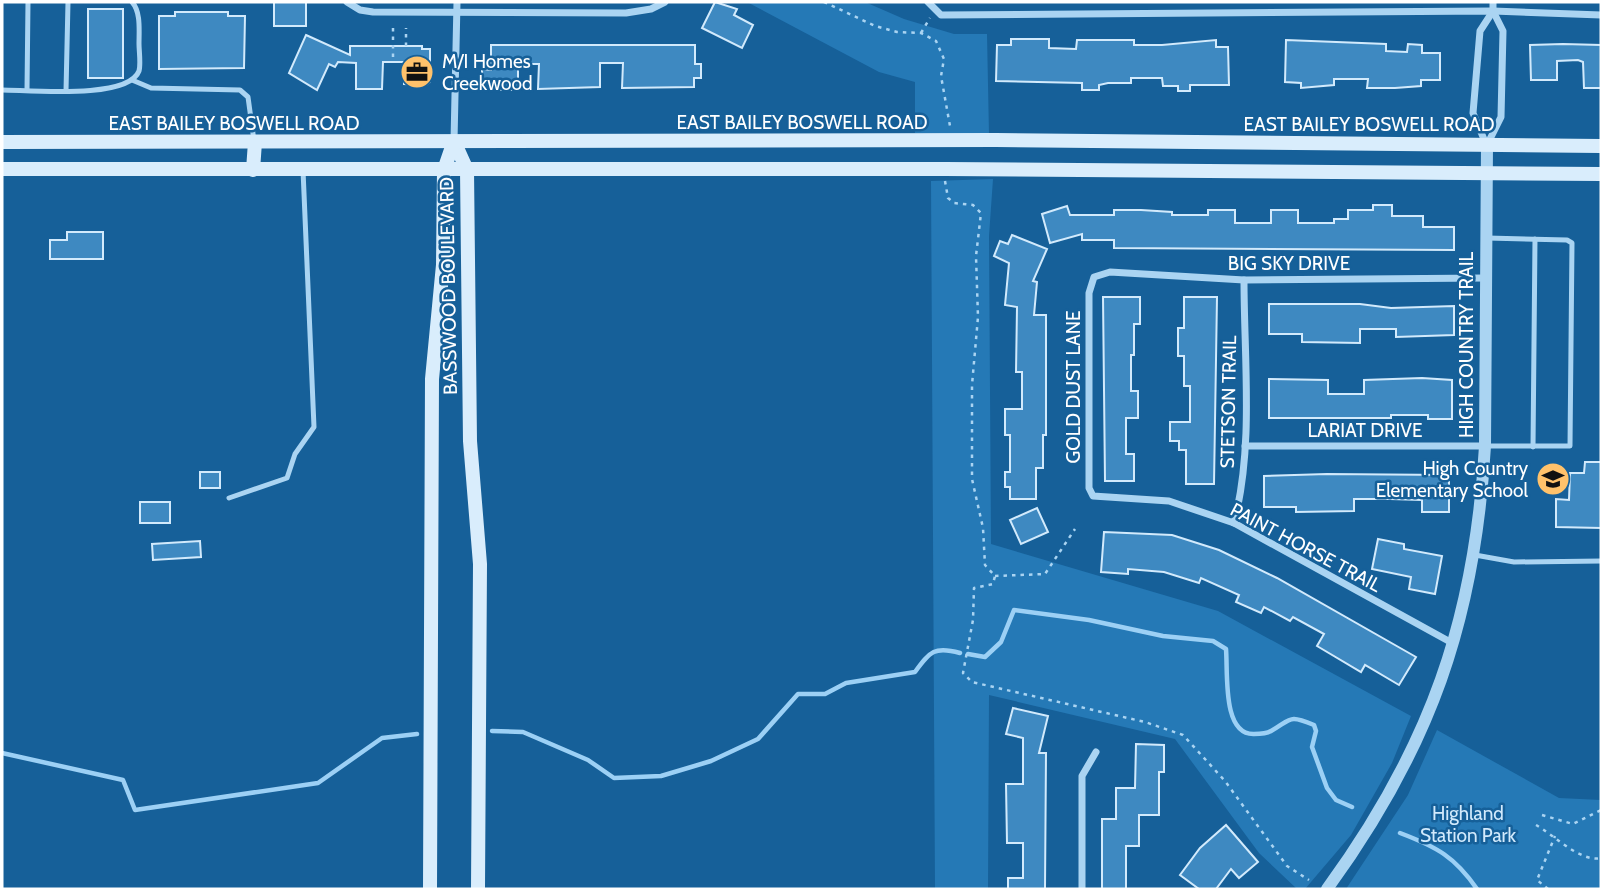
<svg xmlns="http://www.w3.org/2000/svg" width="1603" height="891" viewBox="0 0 1603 891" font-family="Cabin,sans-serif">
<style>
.green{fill:#2579b6}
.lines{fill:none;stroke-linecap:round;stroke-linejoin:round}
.stream{stroke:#9cd0f5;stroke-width:4.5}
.building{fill:#3e89c1;stroke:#d2eafc;stroke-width:2}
.path{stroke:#aad4f2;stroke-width:2.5;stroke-dasharray:3.5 5;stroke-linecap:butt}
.service{stroke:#aad4f2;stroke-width:5}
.minor{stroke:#aad4f2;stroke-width:7}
.tertiary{stroke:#aad4f2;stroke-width:12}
.secondary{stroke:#d9edfc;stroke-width:14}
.labels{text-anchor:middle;stroke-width:5;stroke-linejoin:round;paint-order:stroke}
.poi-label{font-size:19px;fill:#fff;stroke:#166099;text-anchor:start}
.street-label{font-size:19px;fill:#fff;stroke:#166099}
.park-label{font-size:19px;fill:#d2eafc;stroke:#166099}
</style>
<rect width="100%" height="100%" fill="#166099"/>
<g class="green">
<path d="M747,2H865L904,19L954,34H987L989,135L915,133V82L879,72Z"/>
<path d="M993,179L989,236L991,544L1218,611L1411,716L1392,763L1351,835L1305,889H1297L1259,853L1175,739L989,695L988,889H935L931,181Z"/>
<path d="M1437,730L1559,798L1601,800V889H1346L1408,795Z"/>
</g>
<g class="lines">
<g class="stream">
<path d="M968,654L985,657L1001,642L1014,610L1089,620L1163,636L1213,641L1226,649C1228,673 1222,735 1254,734C1260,734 1266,734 1271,731C1292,719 1288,714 1314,725L1316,731L1312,747L1327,788L1336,800L1352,807"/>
<path d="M492,731L523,732L588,760L614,778L661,776L711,761L758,739L798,694H825L846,683L915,672C930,651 935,646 960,653"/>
<path d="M2,753L123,780L135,810L318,783L382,738L417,734"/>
<path d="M1400,833C1437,847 1455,857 1477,889"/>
</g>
</g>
<g class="building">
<rect x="274" y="2" width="32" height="24"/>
<path d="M715,2L737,9L734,15L753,25L742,48L702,28Z"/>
<rect x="88" y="9" width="35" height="69"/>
<path d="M175,12H228V16H245L244,68L159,69V16H175Z"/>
<path d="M306,35L350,55V46H422V49H430V82L426,85L404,84V62H383L382,89H356V63L338,62L335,67L329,64L317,90L289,73Z"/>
<path d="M1011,39H1049V48L1076,49L1077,40H1134V45H1162L1216,40V47H1228L1229,85H1190V91H1178V86H1163L1162,78H1131V83H1108L1099,85V90H1082V83L996,81L997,45H1011Z"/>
<path d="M1286,40L1386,44V51L1407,52L1408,44L1422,45V53H1440V80H1421V86L1395,88H1367L1368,79H1334V85L1301,88V83L1285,82Z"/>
<path d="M1563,44L1601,45V88H1584L1583,62L1578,60L1557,61V80H1531L1530,45Z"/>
<path d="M491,45H695V64H701V78H694V87L622,88L623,63H600V87L538,89L539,64H518V90H493V83H482V69L491,70Z"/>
<path d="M1373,205H1392V216H1423V227H1454V250L1114,248V240H1082V234L1050,243L1042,214L1067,206L1070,215H1114V210H1141L1172,212V215H1208V210H1235V223H1271V210H1298V223H1334V219H1348V210H1373Z"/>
<path d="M67,232H103V259H50V240H67Z"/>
<path d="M1012,235L1047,249L1033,281L1037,282L1034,315H1046V435H1043V468H1036V499H1010V487H1005V472H1010V435H1005V409H1022V372H1016L1017,307L1005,305L1009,263L994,256L1000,241L1008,244Z"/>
<path d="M1103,297H1140V324H1134V355H1131V391H1138V418H1126V454H1134V481H1105Z"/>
<path d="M1184,297H1217L1214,484H1186V450H1179V441H1170V422H1190V386H1184V356H1178V328H1184Z"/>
<path d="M1269,304H1360L1391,308L1454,306V335L1396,337V329H1360V343L1302,342V334H1269Z"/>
<path d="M1422,378L1452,380V419H1428V415H1391V418H1269V379L1328,380V394H1364V380Z"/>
<path d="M1585,462H1601V528L1556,527V499L1569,500L1570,473H1584Z"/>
<rect x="200" y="472" width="20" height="16"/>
<path d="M1327,474L1449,475V512H1422V500L1390,499H1354V511L1296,512V507H1264V476Z"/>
<rect x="140" y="502" width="30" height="21"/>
<path d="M1037,508L1048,532L1021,544L1010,520Z"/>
<path d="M1104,532L1172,535L1219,550L1277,578L1416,657L1399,685L1365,665L1361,672L1317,646L1324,634L1293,617L1290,621L1264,607L1261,613L1236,602L1239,595L1201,578L1199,583L1164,572L1128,569V574L1101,572Z"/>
<path d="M1378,539L1404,544V549L1442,556L1435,594L1409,589L1411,577L1372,569Z"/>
<path d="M200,541L201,557L153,560L152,544Z"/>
<path d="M1013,708L1048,716L1039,753H1046L1045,889H1008V878H1023V843H1007L1006,784H1023V738L1006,734Z"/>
<path d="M1136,744L1164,745V772H1159V815H1139V846H1126V889H1102V819H1116V788H1135Z"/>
<path d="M1226,825L1258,862L1239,878L1231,869L1216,889H1199L1180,875L1200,848Z"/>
</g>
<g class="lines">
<g class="path">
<path d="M824,2L875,26L897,32L921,33L936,41L944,59L941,76L950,126"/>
<path d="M393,28V60"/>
<path d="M921,33L930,18"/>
<path d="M406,46V28"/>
<path d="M945,181L948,198L954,203L973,205L981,213L976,256L978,317L972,385V479L983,528L985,565L995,576L993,584L974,588L973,620L963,673L972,682L1145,722L1183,735L1225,781L1287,866L1309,880"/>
<path d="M995,576L1045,574L1075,529"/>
<path d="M1542,815L1573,824L1601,810"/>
<path d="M1536,825C1554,835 1581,863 1601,858"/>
<path d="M1548,889L1537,880L1555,836"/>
</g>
<g class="service">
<path d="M132,80L151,88L240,90L248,97L254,141"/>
<path d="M2,90C28,90 128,100 139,71C141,64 139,51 139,44C139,30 141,12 132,2"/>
<path d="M27,90L28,2"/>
<path d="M66,91L68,2"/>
<path d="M1485,446H1570L1572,243L1567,240L1487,238"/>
<path d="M1533,447L1535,239"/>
<path d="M229,498L287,478L295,454L314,427L303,170"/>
<path d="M1475,555L1514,562L1601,561"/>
</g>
<g class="minor">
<path d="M347,2L360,10L373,12L626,13L651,9L665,2"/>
<path d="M928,2L941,15L1493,11L1601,15"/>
<path d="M454,141L457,2"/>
<path d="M1486,144L1473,113L1480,31L1493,11"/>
<path d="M1487,145L1501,117L1503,31L1493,11V2"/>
<path d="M1245,446H1485"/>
<path d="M1234,523C1254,446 1244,360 1244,280"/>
<path d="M1454,644L1234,523L1169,501L1093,496L1089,488V293L1094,277L1110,272L1244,280L1486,278"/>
<path d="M1082,889V776L1096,752"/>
</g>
<path class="tertiary" d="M1327,889C1430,748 1475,620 1485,446L1487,145"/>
<g class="secondary">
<path d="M454,141L467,170L470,441L480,564L478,889"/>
<path d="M2,142L996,140L1601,146"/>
<path d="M2,169H945L1601,174"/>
<path d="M253,170L255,142"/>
<path d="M430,889L432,379L443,265L444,170L454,141"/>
</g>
</g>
<defs>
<symbol id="office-disc" viewBox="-11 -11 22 22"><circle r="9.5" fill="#ffc26b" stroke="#166099"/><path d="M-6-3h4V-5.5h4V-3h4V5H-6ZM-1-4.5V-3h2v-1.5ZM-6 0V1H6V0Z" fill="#111"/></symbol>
<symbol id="school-disc" viewBox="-11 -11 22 22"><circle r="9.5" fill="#ffc26b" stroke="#166099"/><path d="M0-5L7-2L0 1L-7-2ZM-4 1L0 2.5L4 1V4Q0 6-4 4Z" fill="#111"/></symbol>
</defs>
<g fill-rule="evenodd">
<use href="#office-disc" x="398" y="53" width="38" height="38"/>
<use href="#school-disc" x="1534" y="460" width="38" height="38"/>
</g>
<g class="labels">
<g class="poi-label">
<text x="442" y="68">M/I Homes<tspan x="442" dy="22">Creekwood</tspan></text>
<text x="1528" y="475" text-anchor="end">High Country<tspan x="1528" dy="22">Elementary School</tspan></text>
</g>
<g class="street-label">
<text x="802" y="129">EAST BAILEY BOSWELL ROAD</text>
<text x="234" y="130">EAST BAILEY BOSWELL ROAD</text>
<text x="1369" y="131">EAST BAILEY BOSWELL ROAD</text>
<text x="1289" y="270">BIG SKY DRIVE</text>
<text transform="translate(448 286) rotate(-91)" y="7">BASSWOOD BOULEVARD</text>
<text transform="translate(1466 345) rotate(-90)" y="7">HIGH COUNTRY TRAIL</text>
<text transform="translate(1073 387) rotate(-90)" y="7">GOLD DUST LANE</text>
<text transform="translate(1228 402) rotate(-89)" y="7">STETSON TRAIL</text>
<text x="1365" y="437">LARIAT DRIVE</text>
<text transform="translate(1306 547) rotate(28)" y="7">PAINT HORSE TRAIL</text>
</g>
<g class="park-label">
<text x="1468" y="820">Highland<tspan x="1468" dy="22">Station Park</tspan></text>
</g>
</g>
<rect width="1603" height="891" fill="none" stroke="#ffffff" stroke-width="7"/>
</svg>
